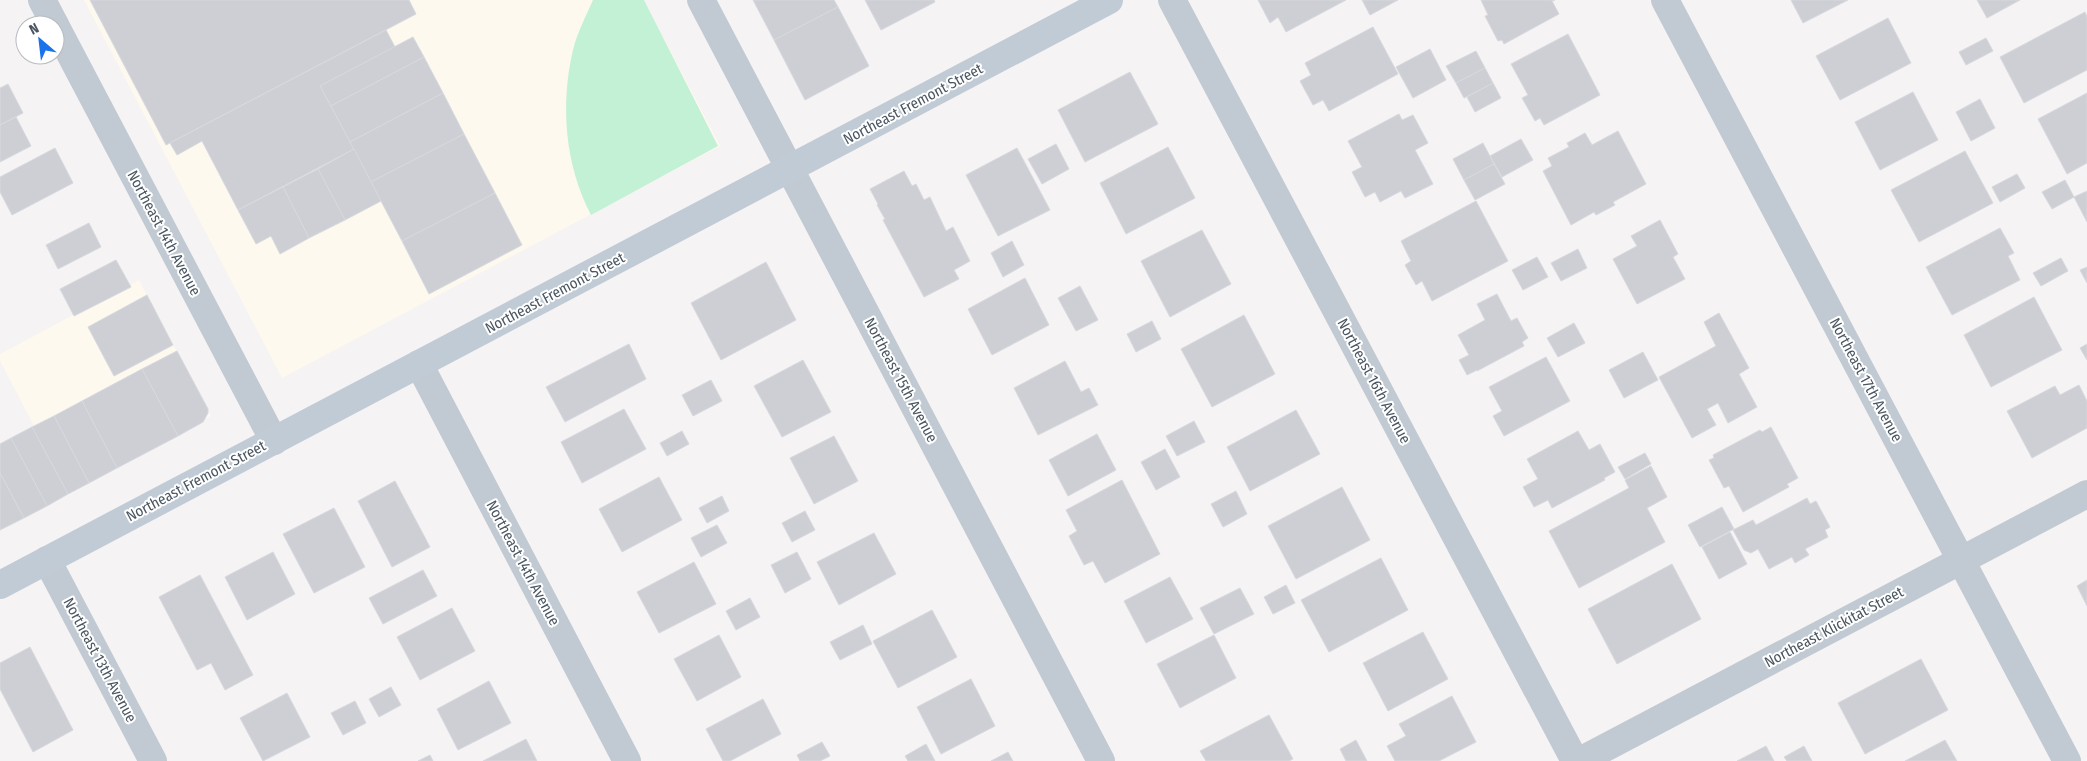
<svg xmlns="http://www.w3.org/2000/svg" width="2087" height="761" font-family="'Fira Sans Condensed',sans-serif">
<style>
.commercial{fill:#fdf9ef}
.green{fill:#c3f1d5}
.building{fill:#cdcfd5;stroke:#d7d9de}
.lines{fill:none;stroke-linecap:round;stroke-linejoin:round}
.minor{stroke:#c1cad2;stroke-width:28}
.tertiary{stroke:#c1cad2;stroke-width:28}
.secondary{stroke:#c1cbd6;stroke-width:28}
.labels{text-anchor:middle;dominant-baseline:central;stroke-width:4;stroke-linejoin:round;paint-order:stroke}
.street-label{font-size:15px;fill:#4a5661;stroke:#fff}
</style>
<rect width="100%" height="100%" fill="#f5f3f3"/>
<g class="commercial">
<polygon points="84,0 644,0 720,146 282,378"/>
<polygon points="139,280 211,416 0,527 34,426 0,361 0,354"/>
</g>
<path class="green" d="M593,0H644L718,146L591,215C565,165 560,105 573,50C577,33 586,16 593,0Z"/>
<g class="building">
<polygon points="90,0 409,0 416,14 166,145"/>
<polygon points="753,0 834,0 838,7 774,40"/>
<polygon points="865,0 934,0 935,2 881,30"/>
<polygon points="1258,0 1346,0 1286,32 1278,17 1270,23"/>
<polygon points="1362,0 1398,0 1370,15"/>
<polygon points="1481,0 1555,0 1552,1 1559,14 1504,44 1502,40 1498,41 1485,16 1488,15"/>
<polygon points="1791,0 1848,0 1803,23"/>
<polygon points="1977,0 2020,0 1987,18"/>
<polygon points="838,7 869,66 805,100 774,40"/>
<polygon points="2085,12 2087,17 2087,70 2024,103 2000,57"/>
<polygon points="1888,18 1911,63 1840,100 1816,56"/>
<polygon points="1373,27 1398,74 1329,111 1323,100 1313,105 1300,81 1311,75 1305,63"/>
<polygon points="386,30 395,47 320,86 354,149 238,210 202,141 177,155 170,143"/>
<polygon points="1568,34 1600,95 1544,125 1540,118 1535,121 1522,98 1528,95 1511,64"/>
<polygon points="413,37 424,57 331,106 320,86"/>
<polygon points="1986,38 1993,51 1966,65 1959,52"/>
<polygon points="1430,49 1446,80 1413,98 1396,67"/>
<polygon points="1476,51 1485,68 1456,83 1446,66"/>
<polygon points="424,57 443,93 350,142 331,106"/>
<polygon points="1485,68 1493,83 1464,98 1456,83"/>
<polygon points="1130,72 1158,124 1085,162 1058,110"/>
<polygon points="1493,83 1501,98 1475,112 1467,97"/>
<polygon points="8,84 23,113 0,125 0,88"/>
<polygon points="1913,92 1938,140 1880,170 1855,122"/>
<polygon points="443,93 464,134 371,182 350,142"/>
<polygon points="2087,93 2087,163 2067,174 2038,119"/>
<polygon points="1980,99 1995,128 1971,141 1956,112"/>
<polygon points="1399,114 1402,120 1413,115 1428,143 1415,150 1433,184 1405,198 1401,191 1380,202 1375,192 1365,197 1352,172 1362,167 1348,141"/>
<polygon points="16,117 31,146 0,162 0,125"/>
<polygon points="1618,131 1646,184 1613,202 1615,205 1596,215 1594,212 1571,225 1543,171 1552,166 1548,158 1569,147 1567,143 1585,133 1592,145"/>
<polygon points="464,134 495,193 402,241 371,182"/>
<polygon points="1521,139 1533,160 1502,177 1490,156"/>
<polygon points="1483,143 1494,164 1464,180 1453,159"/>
<polygon points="1056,144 1069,169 1042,184 1028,159"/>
<polygon points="1168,147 1195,198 1126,234 1100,183"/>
<polygon points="55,148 73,183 12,215 0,192 0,177"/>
<polygon points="1017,148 1050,210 998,236 966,175"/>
<polygon points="354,149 381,201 345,220 318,169"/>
<polygon points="1965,151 1993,203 1919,242 1891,190"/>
<polygon points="1494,164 1505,184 1475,200 1464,180"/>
<polygon points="318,169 345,220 309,238 283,187"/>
<polygon points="904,171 912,186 916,184 924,200 930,197 946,231 953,227 970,261 954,270 959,279 924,297 883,220 885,219 877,205 878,204 870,189"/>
<polygon points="2017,174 2025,188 2000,202 1992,187"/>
<polygon points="2065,180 2074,197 2052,209 2042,192"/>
<polygon points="283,187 309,238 280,254 271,236 256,244 238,210"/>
<polygon points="2087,191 2087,222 2074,197"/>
<polygon points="495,193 522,245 429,294 402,241"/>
<polygon points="1476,201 1508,261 1432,301 1422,281 1416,285 1405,265 1411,261 1401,241"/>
<polygon points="1660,220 1678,254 1673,257 1685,279 1637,304 1613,259 1637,246 1631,236"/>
<polygon points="89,223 101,247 58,269 46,245"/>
<polygon points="2000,228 2014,253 2008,256 2020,280 1952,315 1926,267"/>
<polygon points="1202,230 1231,284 1170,317 1141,261"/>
<polygon points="1012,241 1024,265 1003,277 991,253"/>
<polygon points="1578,249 1587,268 1561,281 1551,263"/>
<polygon points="1537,257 1548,277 1523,290 1512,270"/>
<polygon points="2061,258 2068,271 2041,286 2033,273"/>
<polygon points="116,260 131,287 74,316 60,289"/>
<polygon points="766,262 796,320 721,360 691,303"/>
<polygon points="2087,267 2087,283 2080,270"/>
<polygon points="1025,278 1049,325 992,355 968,309"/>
<polygon points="1080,286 1098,320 1076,331 1058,298"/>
<polygon points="1497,294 1511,321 1517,318 1528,338 1522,342 1524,346 1477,371 1477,370 1467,375 1459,360 1469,355 1458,335 1485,320 1477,304"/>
<polygon points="147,295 173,345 114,376 88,327"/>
<polygon points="2034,297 2062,350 1991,387 1964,335"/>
<polygon points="1719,313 1749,368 1739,374 1757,407 1728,423 1718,403 1707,409 1716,425 1692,438 1659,377 1716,346 1704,322"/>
<polygon points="1244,315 1275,374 1212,407 1181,349"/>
<polygon points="1152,321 1161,339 1136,352 1127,334"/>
<polygon points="1574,323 1585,343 1558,357 1547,338"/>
<polygon points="629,344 646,379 565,422 546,387"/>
<polygon points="2087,344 2087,360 2080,348"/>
<polygon points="177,351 208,409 208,413 203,422 178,436 142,369"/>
<polygon points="1643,352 1658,380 1624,398 1609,370"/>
<polygon points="1546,357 1570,401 1504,436 1493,416 1502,411 1489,387"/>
<polygon points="803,360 831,412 782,437 754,386"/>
<polygon points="1065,361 1081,392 1089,388 1098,405 1038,435 1014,388"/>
<polygon points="142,369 178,436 117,468 82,401"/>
<polygon points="711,380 722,401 693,416 682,395"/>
<polygon points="2079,385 2087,401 2087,428 2032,458 2007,411 2055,386 2060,395"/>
<polygon points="82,401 117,468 89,483 54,416"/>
<polygon points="624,409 646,449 582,483 561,442"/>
<polygon points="1296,410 1320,454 1250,491 1227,447"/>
<polygon points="54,416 89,483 68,494 32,427"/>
<polygon points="1194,421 1205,442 1177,456 1166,436"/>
<polygon points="32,427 68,494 47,506 11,438"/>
<polygon points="1771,427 1798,478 1787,484 1789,487 1743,512 1729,486 1724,488 1709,460 1714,458 1713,455 1760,430 1762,432"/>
<polygon points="682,431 689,444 667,456 660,443"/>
<polygon points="1578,431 1589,450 1600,444 1615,472 1604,478 1605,480 1552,508 1548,500 1534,507 1523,487 1538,479 1527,459"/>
<polygon points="1097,434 1116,470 1068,496 1049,460"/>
<polygon points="834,436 858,481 814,504 790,458"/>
<polygon points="11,438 47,506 24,518 0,473 0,444"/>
<polygon points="1165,449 1180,477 1156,490 1141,462"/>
<polygon points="1645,453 1651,464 1625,479 1618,467"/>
<polygon points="1651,466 1667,497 1647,508 1665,542 1579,588 1549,531 1629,488 1625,480"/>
<polygon points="0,473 24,518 0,530"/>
<polygon points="659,477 682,520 622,552 599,509"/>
<polygon points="1122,480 1160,554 1105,583 1093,561 1084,565 1069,536 1077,531 1066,510"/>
<polygon points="395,481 430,547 392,567 358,501"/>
<polygon points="1342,487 1370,540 1296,579 1268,526"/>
<polygon points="1236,491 1247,514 1223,527 1211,504"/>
<polygon points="722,496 729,511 707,523 699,508"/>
<polygon points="1807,498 1810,504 1816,501 1830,527 1825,530 1828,537 1805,549 1809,555 1795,563 1792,557 1769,569 1758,549 1751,553 1744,550 1733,530 1753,520 1756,525"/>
<polygon points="1722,507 1734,529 1700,547 1688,525"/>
<polygon points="334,508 365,567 314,593 283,534"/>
<polygon points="805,511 815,530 792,542 782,523"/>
<polygon points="717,525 727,543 701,557 691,538"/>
<polygon points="1730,532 1747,564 1719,579 1702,547"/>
<polygon points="874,533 896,574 839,605 817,562"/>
<polygon points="273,552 295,594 247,620 225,577"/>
<polygon points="797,552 811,579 785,593 771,565"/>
<polygon points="1381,558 1408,610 1329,652 1301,600"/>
<polygon points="694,562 716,604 659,633 637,592"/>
<polygon points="1672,564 1701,619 1617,664 1588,609"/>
<polygon points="423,570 437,596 383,624 369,598"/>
<polygon points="200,575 253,675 225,690 211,663 197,670 159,597"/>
<polygon points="1170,577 1193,619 1146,643 1124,601"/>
<polygon points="2087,580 2087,606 2077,586"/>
<polygon points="1286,585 1295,603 1273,614 1264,597"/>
<polygon points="1240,588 1254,614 1214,634 1200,608"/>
<polygon points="750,598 760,617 736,630 726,611"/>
<polygon points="452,608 475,651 420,680 397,637"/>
<polygon points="932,610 957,657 898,688 873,641"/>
<polygon points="863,625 872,644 840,660 830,642"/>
<polygon points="1423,632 1448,679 1388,711 1363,663"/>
<polygon points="719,635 741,677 697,701 674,659"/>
<polygon points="1214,635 1236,678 1180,708 1157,664"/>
<polygon points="30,647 73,730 33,752 0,689 0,663"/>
<polygon points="1921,659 1948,710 1865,754 1838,703"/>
<polygon points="971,679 995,726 941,754 917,707"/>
<polygon points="489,681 511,723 458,750 437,709"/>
<polygon points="391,687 401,705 379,717 369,699"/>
<polygon points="287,693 310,737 263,761 240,718"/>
<polygon points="1452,696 1476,742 1439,761 1395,761 1387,746 1406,736 1399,724"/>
<polygon points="763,699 781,734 730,761 723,761 706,729"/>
<polygon points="355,701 366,723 343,735 331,713"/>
<polygon points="1269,715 1293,759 1289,761 1206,761 1200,751"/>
<polygon points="526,739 537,761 483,761"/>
<polygon points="1356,740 1367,761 1346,761 1340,749"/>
<polygon points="1945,740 1957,761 1905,761"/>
<polygon points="822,742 830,756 820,761 800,761 797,755"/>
<polygon points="926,744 935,761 908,761 905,756"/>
<polygon points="1766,746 1774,761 1737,761"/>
<polygon points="1804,746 1812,761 1787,761 1784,757"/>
<polygon points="1008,752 1013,761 991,761"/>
<polygon points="430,755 433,761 418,761"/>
</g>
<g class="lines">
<g class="minor">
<polyline points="42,0 55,25"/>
<polyline points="1172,0 1575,761"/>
<polyline points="1665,0 2067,761"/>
<polyline points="55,25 274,441"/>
<polyline points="419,364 627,761"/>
<polyline points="47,560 153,761"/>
<polyline points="1580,761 2087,494"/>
</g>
<polyline class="tertiary" points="701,0 1101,761"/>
<polyline class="secondary" points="0,585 1109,0"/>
</g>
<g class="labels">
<g class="street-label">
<text transform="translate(913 104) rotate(-28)">Northeast Fremont Street</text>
<text transform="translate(164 233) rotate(62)">Northeast 14th Avenue</text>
<text transform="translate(555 293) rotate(-28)">Northeast Fremont Street</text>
<text transform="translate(901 380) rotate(62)">Northeast 15th Avenue</text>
<text transform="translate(1866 380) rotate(62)">Northeast 17th Avenue</text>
<text transform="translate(1374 381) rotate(62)">Northeast 16th Avenue</text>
<text transform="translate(196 481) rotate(-28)">Northeast Fremont Street</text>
<text transform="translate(523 563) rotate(62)">Northeast 14th Avenue</text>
<text transform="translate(1834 627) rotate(-28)">Northeast Klickitat Street</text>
<text transform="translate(100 660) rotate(62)">Northeast 13th Avenue</text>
</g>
</g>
<g transform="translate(40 40) rotate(332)"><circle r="24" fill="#ffffff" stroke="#b7bbc0"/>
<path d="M0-4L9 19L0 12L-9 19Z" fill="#1a73e8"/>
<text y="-8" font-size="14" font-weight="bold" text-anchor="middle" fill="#4a5661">N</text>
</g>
</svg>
